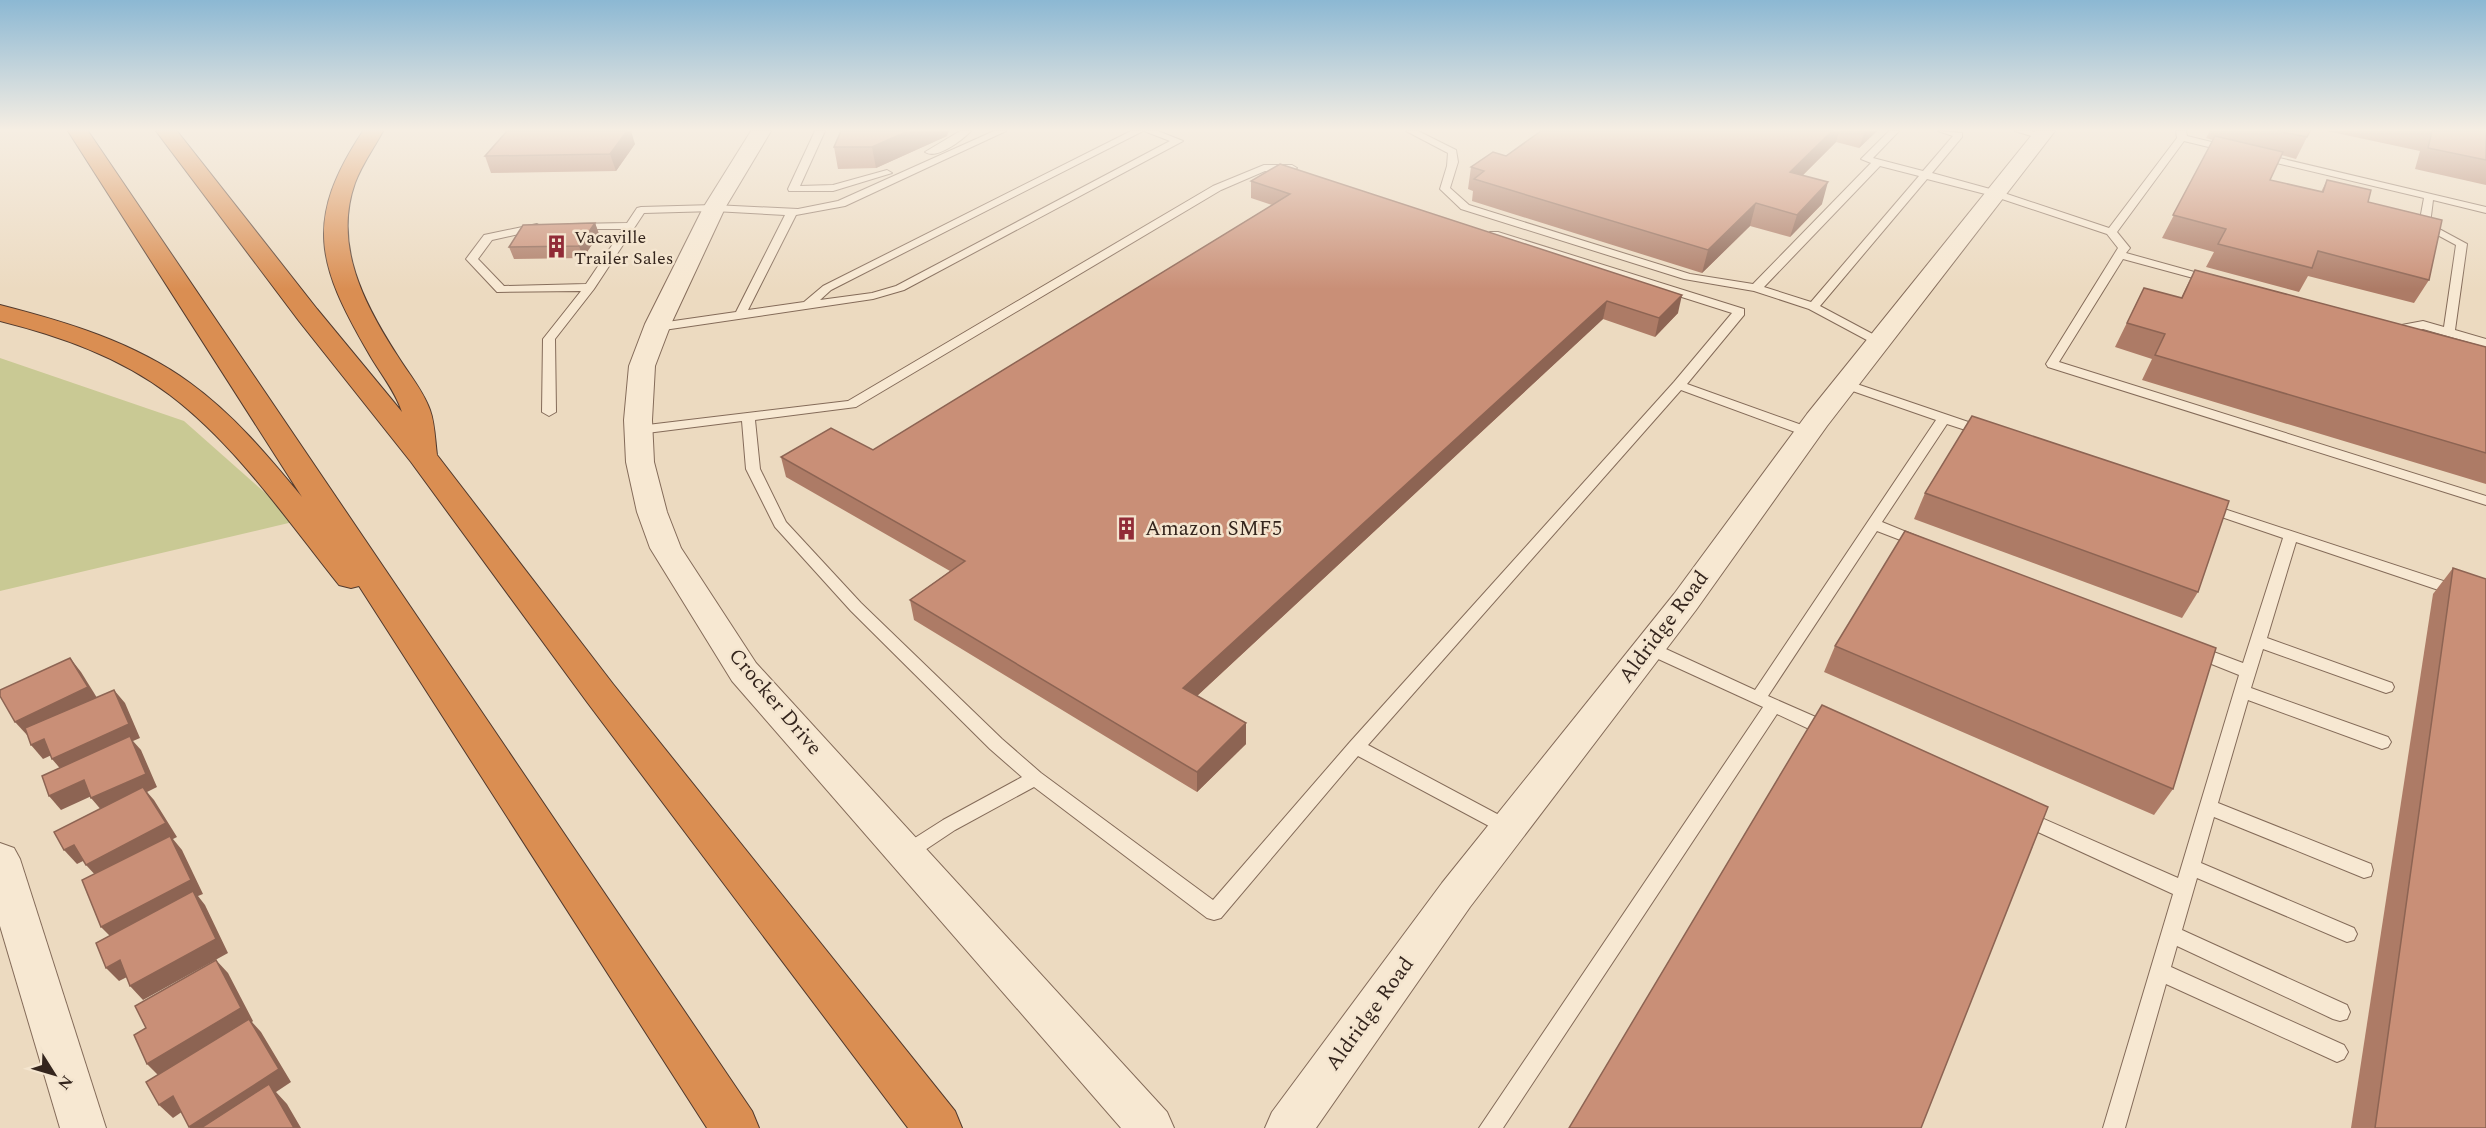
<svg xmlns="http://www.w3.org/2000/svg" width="2486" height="1128" font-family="Spectral,serif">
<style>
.green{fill:#c9c994}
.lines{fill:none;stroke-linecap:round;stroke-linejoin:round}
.lane-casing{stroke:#846b59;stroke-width:2}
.street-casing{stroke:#846b59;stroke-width:2}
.highway-casing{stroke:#523a2d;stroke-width:2}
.lane{fill:#f7e8d2;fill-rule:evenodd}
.street{fill:#f7e8d2;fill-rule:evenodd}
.highway{fill:#da8e52;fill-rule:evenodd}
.wall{fill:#ad7b66}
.shaded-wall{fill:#8d6453}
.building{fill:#c98f77;stroke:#8d6453;stroke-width:1.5}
.labels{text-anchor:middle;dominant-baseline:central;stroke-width:5;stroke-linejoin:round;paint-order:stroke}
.far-poi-label{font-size:18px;fill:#34251d;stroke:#f4e5cf;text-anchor:start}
.poi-label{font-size:21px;fill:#34251d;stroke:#f4e5cf;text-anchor:start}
.street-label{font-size:21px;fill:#34251d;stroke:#f4e5cf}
</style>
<rect width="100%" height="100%" fill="#ecdac0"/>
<polygon class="green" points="0,358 184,421 297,521 0,591"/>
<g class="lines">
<defs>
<g id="lane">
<polygon points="815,131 825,131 800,186 833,185 887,170 892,173 833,191 789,191 788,189"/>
<path d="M960,131H971C962,140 937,160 925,152Z"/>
<polygon points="994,131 1006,131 845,206 796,215 748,310 804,302 823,286 1131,131 1143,131 831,290 820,300 872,293 896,286 1170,141 1144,131 1158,131 1183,141 904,290 873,299 657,331 653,330 653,324 736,312 785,215 714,211 644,213 594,289 555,339 556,412 549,416 542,412 543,339 581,291 497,292 466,259 484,235 537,224 542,227 541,229 492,240 478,259 504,286 586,284 623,229 576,229 572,228 572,224 627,223 637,208 641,207 714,205 798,209 838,201"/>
<path d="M1406,131H1418L1456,150L1458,162L1450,188L1469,205L1690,274L1753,284L1871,163L1861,159L1889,131H1899L1873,158L1923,171L1953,136L1938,131L1962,133V137L1932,173L2001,192L2109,228L2177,138L2176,131H2186L2187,136L2232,147L2234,149L2229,152L2184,141L2117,232L2130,248L2126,253L2216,278V282H2208L2123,259L2059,362L2486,496V505L2048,367L2046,364L2118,248L2107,234L1993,196L1927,179L1820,306L1882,339V345L1878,346L1809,309L1754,291L1684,279L1461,209L1440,189L1447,166L1448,153ZM1880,166L1919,176L1811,302L1764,287Z"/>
<polygon points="2015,131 2031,131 2046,136 2041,139"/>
<polygon points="2258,153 2486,207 2486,213 2433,200 2430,224 2467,244 2455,330 2486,339 2486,347 2423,329 2401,335 2389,330 2391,327 2423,321 2444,327 2456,245 2419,225 2424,198 2255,158 2255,154"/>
<polygon points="1264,165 1292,165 1297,168 1292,171 1265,171 1221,190 856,407 755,420 760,469 786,522 861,603 1002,739 1041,773 1213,900 1350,742 1674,382 1732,313 1490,236 1490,232 1498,232 1744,309 1744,315 1687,384 1813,429 1815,432 1808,436 1803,435 1681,390 1368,745 1514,823 1517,828 1514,833 1508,835 1502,833 1358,756 1221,918 1214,920 1207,918 1034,787 955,830 913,858 906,861 899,858 897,853 899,848 943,820 1022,777 990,749 851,611 775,527 746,469 742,421 639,434 632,430 639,426 848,401 1213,186"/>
<polygon points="1845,380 1989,429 1991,432 1984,436 1947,424 1882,522 1926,540 1928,543 1926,546 1916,546 1877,531 1768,696 1834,725 1837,730 1834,735 1828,736 1822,735 1777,714 1503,1128 1479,1128 1763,707 1643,652 1641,648 1643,644 1655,644 1755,690 1936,420 1841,387 1839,384"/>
<polygon points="2206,503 2486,595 2486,606 2296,542 2267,638 2392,683 2394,687 2392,691 2386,693 2263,649 2251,688 2388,737 2391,742 2388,747 2382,749 2248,700 2218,803 2371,864 2373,870 2371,876 2364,878 2214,817 2201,863 2354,928 2357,934 2354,940 2347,942 2197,878 2182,930 2347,1005 2350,1012 2347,1019 2340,1021 2333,1019 2177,946 2171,967 2344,1045 2348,1052 2344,1059 2337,1062 2166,984 2125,1128 2103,1128 2173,894 2016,822 2013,817 2016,812 2022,810 2028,812 2178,878 2239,675 2189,655 2187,651 2189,647 2195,645 2243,663 2283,538 2201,510 2199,507"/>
</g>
<g id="street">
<polygon points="751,131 771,131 725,208 671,324 655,366 652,420 654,462 667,512 681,548 756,663 1167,1112 1174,1128 1121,1128 732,681 650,548 637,512 626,462 624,420 629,366 645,324 703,208"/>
<polygon points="2035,131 2055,131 1827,426 1696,610 1470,907 1316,1128 1265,1128 1272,1112 1442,883 1674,594 1807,414"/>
<polygon points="0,843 14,848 20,859 106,1128 60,1128 0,926"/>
</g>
<g id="highway">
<path d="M68,131H88L752,1111L759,1128H707L359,586L351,588L339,585C287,520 237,446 170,395C120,357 60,336 0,321V305C66,322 134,342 190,383C233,414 268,456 302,497Z"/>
<path d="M156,131H177L317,309L402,412C395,390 379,372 368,352C317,264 304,220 363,131H383C374,148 362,164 355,183C333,245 364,304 397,355C408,373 423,390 430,410C435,424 435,440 437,455L613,684L955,1111L962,1128H908L587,702L411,462L299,321Z"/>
</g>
</defs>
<use href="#lane" class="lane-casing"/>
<use href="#street" class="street-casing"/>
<use href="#highway" class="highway-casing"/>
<use href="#lane" class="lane"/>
<use href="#street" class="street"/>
<use href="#highway" class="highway"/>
</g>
<g class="wall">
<polygon points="1541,131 1877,131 1859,148 1836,142 1803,175 1822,204 1790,237 1750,226 1702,273 1472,201 1473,191 1468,189 1471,167 1506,156"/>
<polygon points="2210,131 2310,131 2296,159 2281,155 2270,180 2321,192 2327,180 2368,202 2429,280 2414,303 2308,276 2299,292 2206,267 2214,252 2162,238 2213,140 2206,138"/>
<polygon points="2327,131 2486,131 2486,185 2415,169 2420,151"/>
<polygon points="947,136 876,168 838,169 834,147"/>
<polygon points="635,144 616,171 491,173 485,156"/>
<polygon points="1251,181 1678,313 1655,337 1603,319 1197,696 1246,723 1246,744 1197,792 914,620 910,600 950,571 786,477 781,457 873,450 1272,205 1251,198"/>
<polygon points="595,223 599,234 583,258 514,259 509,247"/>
<polygon points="2195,270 2486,347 2486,484 2142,380 2152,359 2115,347 2144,288 2181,298"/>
<polygon points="1925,493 2198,592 2182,618 1914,519"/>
<polygon points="2453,568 2486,1128 2351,1128 2433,594"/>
<polygon points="1835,646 2173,789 2154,815 1824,672"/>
</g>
<g class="shaded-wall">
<polygon points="627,131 631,131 635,144 616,171 610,154"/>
<polygon points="908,131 949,131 947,136 876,168 872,147"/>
<polygon points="1832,131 1839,131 1836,142 1784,194 1790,172"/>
<polygon points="1865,131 1877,131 1859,148"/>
<polygon points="1828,182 1822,204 1790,237 1797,215"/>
<polygon points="1756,203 1750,226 1702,273 1708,250"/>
<polygon points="595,223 599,234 583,258 579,246"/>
<polygon points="1682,295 1678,313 1655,337 1659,318"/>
<polygon points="1607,301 1603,319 1184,708 1183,688"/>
<polygon points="70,658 81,672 99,701 27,735 15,722"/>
<polygon points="114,690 125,703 140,738 133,741 141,750 157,787 147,792 154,800 177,837 173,839 182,850 203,894 198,896 205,905 228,953 143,1000 130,986 114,940 101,927 99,879 86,865 103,812 91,798 146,774 64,773 52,759"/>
<polygon points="1246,723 1246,744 1197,792 1197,772"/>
<polygon points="44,739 56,753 43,759 31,745"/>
<polygon points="84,780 96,794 61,810 49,796"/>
<polygon points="74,845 87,859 77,864 64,850"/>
<polygon points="120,960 133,974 119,981 106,968"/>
<polygon points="216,960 228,973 253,1021 252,1022 261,1032 291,1082 276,1092 287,1104 301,1128 190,1128 189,1127 279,1069 160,1077 147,1064"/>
<polygon points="173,1096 186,1109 173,1118 159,1105"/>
</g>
<g class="building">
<polygon points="507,131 627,131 610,154 485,156"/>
<polygon points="841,131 908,131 872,147 834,147"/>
<polygon points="1541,131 1832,131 1790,172 1828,182 1797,215 1756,203 1708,250 1474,179 1484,171 1471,167 1493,152 1506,156"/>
<polygon points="2278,131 2310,131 2307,137"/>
<polygon points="2432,131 2486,131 2486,160 2428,148"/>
<polygon points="2215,136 2283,152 2270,180 2323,192 2327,180 2371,190 2368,202 2442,220 2429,280 2318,251 2312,268 2218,244 2226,229 2173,215"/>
<polygon points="1280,164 1682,295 1659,318 1607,301 1183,688 1246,723 1197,772 910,600 965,561 781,457 831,428 873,450 1290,194 1251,181"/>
<polygon points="595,223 579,246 509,247 523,225"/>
<polygon points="2195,270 2486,347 2486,453 2155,355 2165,334 2127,323 2144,288 2182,298"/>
<polygon points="1972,416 2229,501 2198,592 1925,493"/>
<polygon points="1905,531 2216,648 2173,789 1835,646"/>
<polygon points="2453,568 2486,579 2486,1128 2375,1128"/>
<polygon points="70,658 88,687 15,722 0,696 0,690"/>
<polygon points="114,690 129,724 52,759 44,739 31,745 25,728"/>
<polygon points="1822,705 2048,807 1921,1128 1569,1128"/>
<polygon points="130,736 146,774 91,798 84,780 49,796 42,776"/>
<polygon points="143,787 166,823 86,865 74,845 64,850 54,832"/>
<polygon points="170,836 191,880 101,927 82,880"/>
<polygon points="193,891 216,939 130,986 120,960 106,968 96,943"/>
<polygon points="216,960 241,1008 147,1064 134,1035 146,1028 135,1006"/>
<polygon points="249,1019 279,1069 189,1127 173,1096 159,1105 146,1082"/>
<polygon points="269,1084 294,1128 201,1128"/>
</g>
<linearGradient id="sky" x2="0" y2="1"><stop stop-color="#8cb8d3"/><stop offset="0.45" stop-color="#f6eee3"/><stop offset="1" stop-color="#f6eee3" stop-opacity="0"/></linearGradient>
<rect width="2486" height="289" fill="url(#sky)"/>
<defs>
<symbol id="building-bare" viewBox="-9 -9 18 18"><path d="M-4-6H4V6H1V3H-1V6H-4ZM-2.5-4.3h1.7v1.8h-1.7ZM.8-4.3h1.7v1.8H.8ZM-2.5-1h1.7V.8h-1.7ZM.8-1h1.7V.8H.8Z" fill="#912b37" stroke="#f4e5cf" stroke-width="2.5" paint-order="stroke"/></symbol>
</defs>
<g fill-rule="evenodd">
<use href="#building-bare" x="540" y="230" width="33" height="33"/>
<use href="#building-bare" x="1110" y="512" width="33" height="33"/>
</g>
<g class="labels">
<g class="far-poi-label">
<text x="574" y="237">Vacaville<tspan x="574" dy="21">Trailer Sales</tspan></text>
</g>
<g class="poi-label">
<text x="1145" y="529">Amazon SMF5</text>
</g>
<g class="street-label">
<text transform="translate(1664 627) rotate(-53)">Aldridge Road</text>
<text transform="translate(775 702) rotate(50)">Crocker Drive</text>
<text transform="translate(1370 1014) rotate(-54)">Aldridge Road</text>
</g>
</g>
<g transform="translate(54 1074) rotate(127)" stroke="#f4e5cf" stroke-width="4.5" paint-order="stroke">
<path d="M0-4.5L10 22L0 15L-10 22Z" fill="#34251d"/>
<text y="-9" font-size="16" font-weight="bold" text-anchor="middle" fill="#34251d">N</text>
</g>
</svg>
